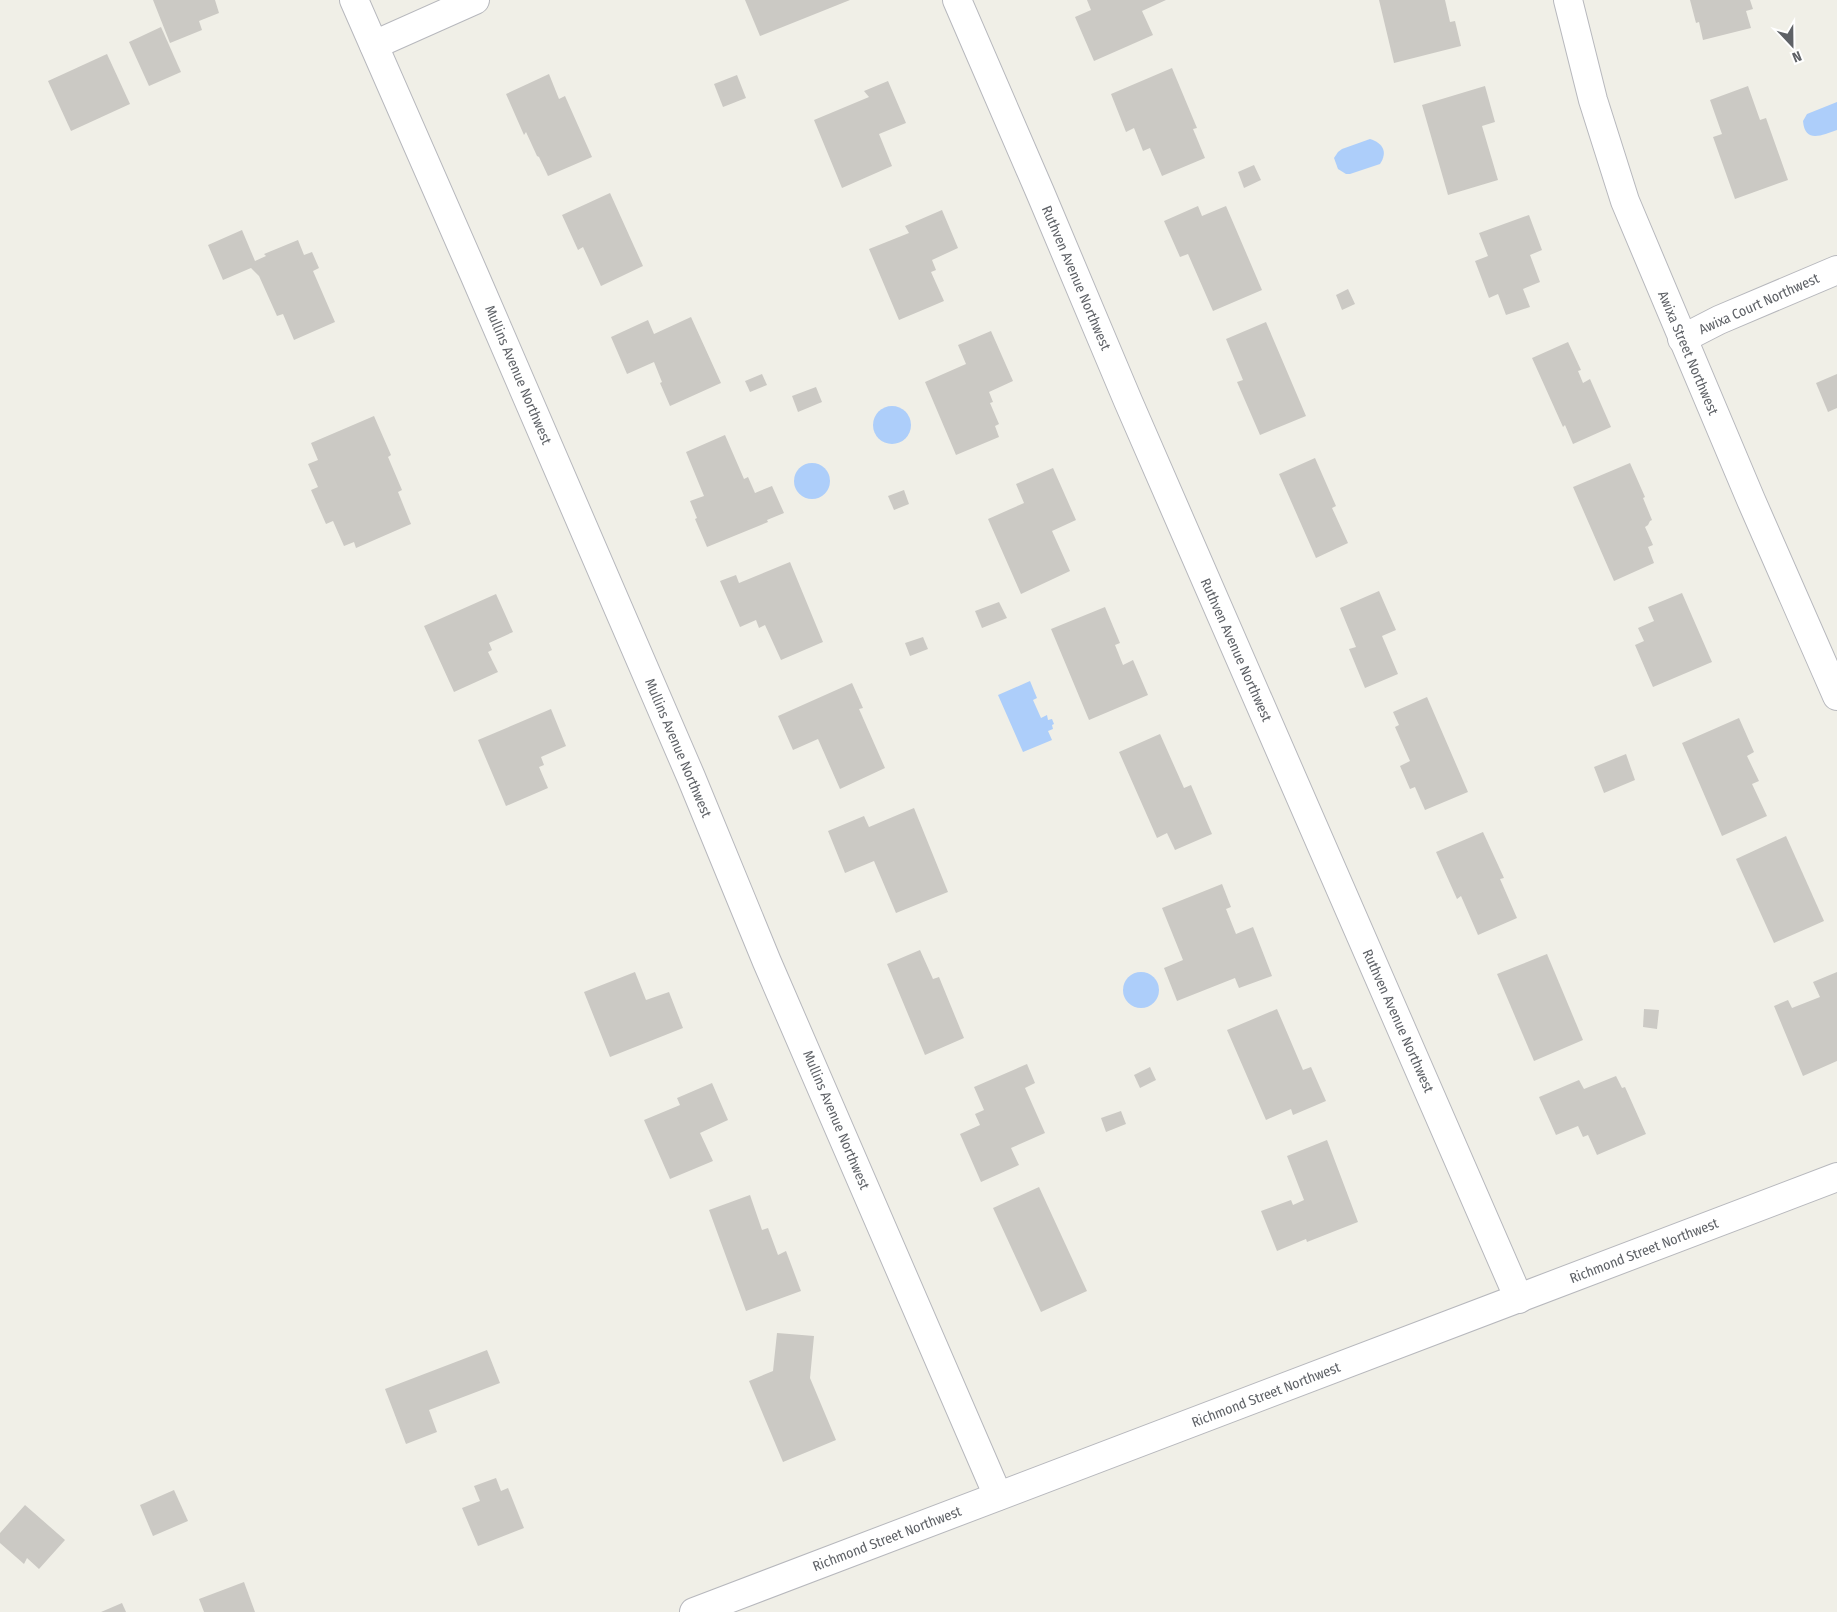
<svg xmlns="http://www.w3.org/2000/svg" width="1837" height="1612" font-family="'Fira Sans Condensed',sans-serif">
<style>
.water{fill:#adcefa}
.building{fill:#cbc9c4}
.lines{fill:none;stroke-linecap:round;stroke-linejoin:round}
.minor-casing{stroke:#b7b8bd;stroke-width:30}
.tertiary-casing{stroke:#b7b8bd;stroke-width:30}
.minor{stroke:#fff;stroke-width:28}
.tertiary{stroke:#fff;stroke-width:28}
.labels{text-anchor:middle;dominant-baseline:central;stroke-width:5;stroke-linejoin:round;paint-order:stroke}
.street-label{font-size:14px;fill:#5e6166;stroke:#fff}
</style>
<rect width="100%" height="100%" fill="#f0efe7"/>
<g class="water">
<path d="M1837,102V130C1822,135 1805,144 1803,121L1807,114Z"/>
<path d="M1370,139C1383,143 1388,152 1380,164L1350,174H1346L1338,169L1334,158L1338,152L1342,149Z"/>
<circle cx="892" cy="425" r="19"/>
<circle cx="812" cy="481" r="18"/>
<polygon points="1030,681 1037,698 1033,700 1041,718 1047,715 1048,720 1052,719 1054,724 1052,725 1053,729 1048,731 1052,740 1023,752 998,695"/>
<circle cx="1141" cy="990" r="18"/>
</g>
<g class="building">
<polygon points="153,0 215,0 219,13 199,21 202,30 170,43"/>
<polygon points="745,0 850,0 760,36"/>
<polygon points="1087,0 1166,0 1142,11 1153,35 1094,61 1075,17 1091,10"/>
<polygon points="1379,0 1445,0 1450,22 1455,21 1461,46 1394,63"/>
<polygon points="1690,0 1750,0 1753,9 1746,11 1751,28 1703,40 1699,22 1696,23"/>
<polygon points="161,27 181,72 149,86 129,42"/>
<polygon points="107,54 130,104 71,131 48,81"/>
<polygon points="1172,68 1197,128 1193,129 1205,158 1162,176 1150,148 1143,151 1134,128 1126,132 1111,94"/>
<polygon points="549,74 559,99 565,96 592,157 548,176 539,157 537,156 526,132 524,135 506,94"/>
<polygon points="737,75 746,98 723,107 714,84"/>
<polygon points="888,81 906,123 879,134 892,166 842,188 814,120 869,97 864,91"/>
<polygon points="1485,86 1495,122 1482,126 1498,180 1448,195 1422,105"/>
<polygon points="1748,86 1760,120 1766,118 1788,180 1735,199 1713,137 1722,134 1710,100"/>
<polygon points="1254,165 1261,180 1244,188 1238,172"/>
<polygon points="610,193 643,266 601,286 583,247 578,250 562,215"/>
<polygon points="1198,206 1202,216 1226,206 1262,290 1213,311 1188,254 1180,257 1164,221"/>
<polygon points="942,210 958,248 932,260 936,270 931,272 944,301 899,320 869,249 909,233 905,226"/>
<polygon points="1529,215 1542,250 1530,255 1540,282 1523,289 1530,307 1506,315 1498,294 1489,298 1475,261 1488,256 1479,233"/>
<polygon points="242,230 255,261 266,256 264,254 298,240 304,255 312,252 319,268 313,271 335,322 294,340 283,314 277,316 259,276 251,268 223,280 208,245"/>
<polygon points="1348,289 1355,304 1342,310 1336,295"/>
<polygon points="691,317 721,383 670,406 660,383 662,382 654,362 627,374 611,337 648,320 654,334"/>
<polygon points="1266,322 1306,416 1260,435 1237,382 1243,380 1226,339"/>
<polygon points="991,331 1013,381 989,392 993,402 990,403 999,424 995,426 999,437 956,455 925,382 966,364 958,345"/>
<polygon points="1568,342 1581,370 1578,371 1583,383 1590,379 1611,427 1573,444 1565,425 1563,427 1532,358"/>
<polygon points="762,374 767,385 750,392 745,381"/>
<polygon points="1837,374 1837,408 1828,412 1816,383"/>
<polygon points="816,387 822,402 798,412 792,396"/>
<polygon points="374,416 391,455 388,457 402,490 398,492 411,524 356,548 354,542 344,546 333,521 326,524 311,490 318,487 308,464 318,460 311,443"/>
<polygon points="725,435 744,479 748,477 755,493 772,486 784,513 767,520 768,522 707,547 695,519 697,518 690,501 704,496 686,452"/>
<polygon points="1315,458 1336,506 1332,508 1348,543 1316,558 1279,474"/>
<polygon points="1630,463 1645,497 1643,498 1652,520 1650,521 1648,525 1645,527 1653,545 1648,547 1654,563 1614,581 1573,487"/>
<polygon points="1053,468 1076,520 1052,531 1070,571 1021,594 988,519 1024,503 1016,484"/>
<polygon points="904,490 909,504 894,510 888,496"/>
<polygon points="790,562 823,642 781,660 765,625 759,628 756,620 740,627 720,581 736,575 739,583"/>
<polygon points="1379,591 1396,630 1382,636 1398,674 1365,688 1349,649 1356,647 1340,608"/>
<polygon points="1682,593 1712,662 1653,687 1635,645 1644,641 1638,628 1654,621 1648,607"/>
<polygon points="496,594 513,632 489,643 492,650 488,652 498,672 454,692 424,626"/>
<polygon points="999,602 1007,618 982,628 975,611"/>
<polygon points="1105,607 1120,643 1115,645 1123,665 1133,660 1148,695 1089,720 1051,629"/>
<polygon points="923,637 928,649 910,656 905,643"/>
<polygon points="852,683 863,708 859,709 885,768 840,789 818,739 793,750 778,716"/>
<polygon points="1427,697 1468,792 1425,810 1415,787 1410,789 1400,766 1410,761 1395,727 1399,725 1393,712"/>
<polygon points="551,709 566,746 541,757 544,765 539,767 548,788 506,806 478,740"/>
<polygon points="1739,718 1754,752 1747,756 1759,781 1752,784 1767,816 1722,836 1682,743"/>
<polygon points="1160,734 1184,788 1191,785 1212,834 1175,850 1167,833 1157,838 1119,752"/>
<polygon points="1626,754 1635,780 1604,793 1594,767"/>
<polygon points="914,808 948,892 896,913 874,861 845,873 828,831 864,816 869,827"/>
<polygon points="1483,832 1504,878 1500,879 1517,918 1478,935 1461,896 1457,899 1436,852"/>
<polygon points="1786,836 1824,921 1774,943 1736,859"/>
<polygon points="1222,884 1231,907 1226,909 1236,934 1253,927 1272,976 1239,988 1235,978 1177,1001 1164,968 1183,960 1162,908"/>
<polygon points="920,950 933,979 939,977 964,1038 925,1055 887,964"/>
<polygon points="1547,954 1583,1040 1534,1061 1497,974"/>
<polygon points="635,972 646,1000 669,992 683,1028 610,1057 584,992"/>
<polygon points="1837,972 1837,1061 1803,1076 1774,1006 1788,1000 1792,1008 1820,997 1813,982"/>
<polygon points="1277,1009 1303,1070 1311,1067 1326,1101 1293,1115 1291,1109 1266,1120 1227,1030"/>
<polygon points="1644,1009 1659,1010 1657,1029 1643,1027"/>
<polygon points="1027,1064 1035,1083 1025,1088 1045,1133 1011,1148 1019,1165 981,1182 960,1134 980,1125 975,1114 984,1110 974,1087"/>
<polygon points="1150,1067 1156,1080 1140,1088 1134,1075"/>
<polygon points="1616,1076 1622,1088 1625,1087 1646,1134 1597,1155 1588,1135 1583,1137 1578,1126 1556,1135 1539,1097 1579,1080 1584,1089"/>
<polygon points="712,1083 728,1120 700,1133 713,1161 670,1179 644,1120 680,1105 677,1098"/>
<polygon points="1121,1111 1126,1124 1106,1132 1101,1118"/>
<polygon points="1327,1140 1358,1222 1307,1242 1306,1239 1277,1251 1261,1211 1291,1200 1293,1205 1304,1200 1287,1156"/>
<polygon points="1039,1187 1087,1291 1041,1312 993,1208"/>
<polygon points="750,1195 762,1230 768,1228 778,1255 786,1251 801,1291 746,1311 709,1210"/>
<polygon points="777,1333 814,1336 810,1378 836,1440 783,1462 749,1381 773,1371"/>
<polygon points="487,1350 500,1383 429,1410 437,1432 406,1444 385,1389"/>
<polygon points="496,1478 501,1491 508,1488 524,1528 478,1546 462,1508 480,1501 474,1486"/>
<polygon points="174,1490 188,1521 153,1536 140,1505"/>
<polygon points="25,1505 65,1540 39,1569 27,1558 24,1564 0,1543 0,1533"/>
<polygon points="244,1582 255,1612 204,1612 199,1599"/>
<polygon points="122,1603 126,1612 101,1612"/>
</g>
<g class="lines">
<defs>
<g id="minor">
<polyline points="354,0 474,274 691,777 767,962 998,1496"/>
<polyline points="957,0 1040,192 1128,401 1519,1299"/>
<polyline points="1568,0 1593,100 1625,201 1751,500 1837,696"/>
<polyline points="374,45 475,0"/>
<polyline points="1682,339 1719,320 1837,270"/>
</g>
<polyline id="tertiary" points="694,1612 1837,1177"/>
</defs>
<use href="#minor" class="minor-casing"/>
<use href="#tertiary" class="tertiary-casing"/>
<use href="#minor" class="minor"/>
<use href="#tertiary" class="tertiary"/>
</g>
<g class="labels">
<g class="street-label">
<text transform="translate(1076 278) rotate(67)">Ruthven Avenue Northwest</text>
<text transform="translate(1759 304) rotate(-24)">Awixa Court Northwest</text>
<text transform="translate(1688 353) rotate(67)">Awixa Street Northwest</text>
<text transform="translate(518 375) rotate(67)">Mullins Avenue Northwest</text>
<text transform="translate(1236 650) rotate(66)">Ruthven Avenue Northwest</text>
<text transform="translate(678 748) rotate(67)">Mullins Avenue Northwest</text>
<text transform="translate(1398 1021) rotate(66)">Ruthven Avenue Northwest</text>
<text transform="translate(836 1120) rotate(67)">Mullins Avenue Northwest</text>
<text transform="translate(1644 1251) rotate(-21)">Richmond Street Northwest</text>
<text transform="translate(1266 1395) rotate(-21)">Richmond Street Northwest</text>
<text transform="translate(887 1539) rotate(-21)">Richmond Street Northwest</text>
</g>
</g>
<g transform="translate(1792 45) rotate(158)" stroke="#ffffff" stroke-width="4" paint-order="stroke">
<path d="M0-4L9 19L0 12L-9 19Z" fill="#5e6166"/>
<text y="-8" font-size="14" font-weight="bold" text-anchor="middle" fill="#5e6166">N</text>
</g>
</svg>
